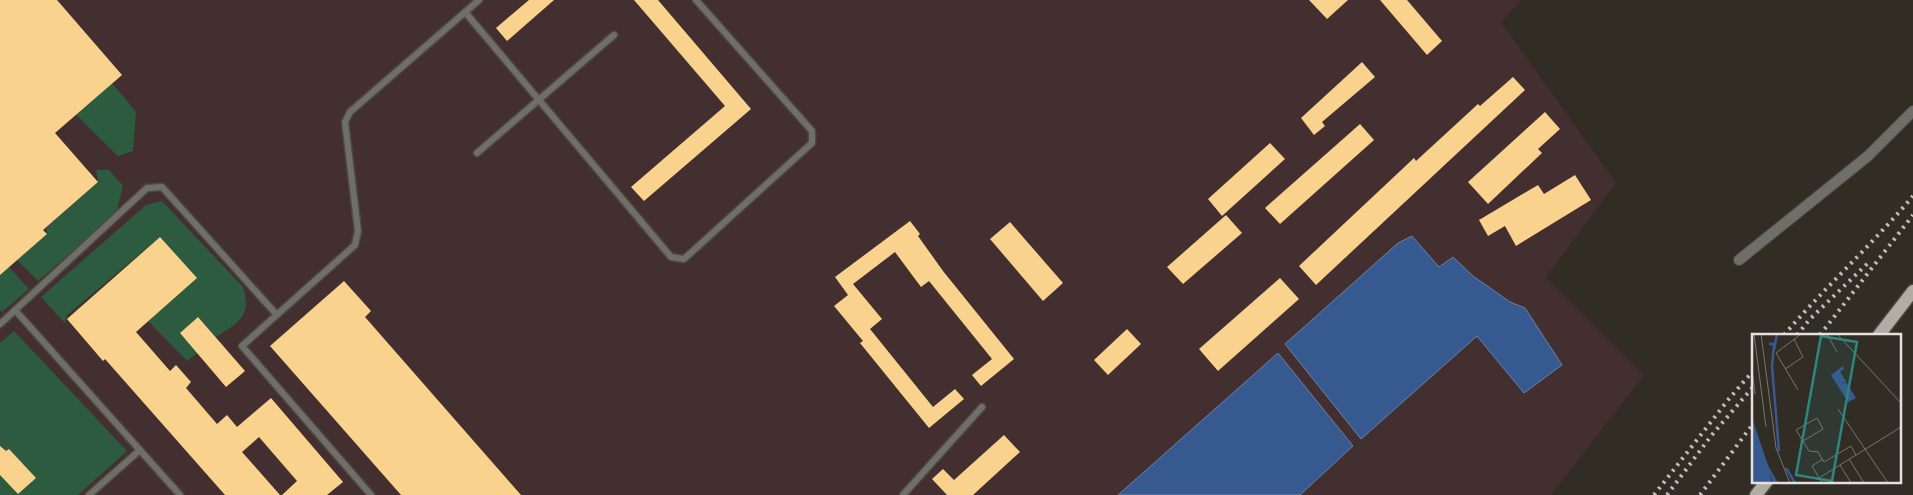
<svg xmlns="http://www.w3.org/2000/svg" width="1913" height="495" font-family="'Golos Text',sans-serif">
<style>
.industrial{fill:#432f2f}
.green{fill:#2c5b40}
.water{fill:#36598f;stroke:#6a82a6}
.building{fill:#f9d28e}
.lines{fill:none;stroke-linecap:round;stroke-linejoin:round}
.service-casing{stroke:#4e4941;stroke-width:9}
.minor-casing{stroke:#4e4941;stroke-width:12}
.primary-casing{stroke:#4e4941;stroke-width:15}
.service{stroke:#6f6e69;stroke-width:6}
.minor{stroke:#6f6e69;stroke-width:10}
.primary{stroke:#b1ada4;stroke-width:12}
.rail{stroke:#c1beb7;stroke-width:4;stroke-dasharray:2.5 5;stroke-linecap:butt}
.inset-river{fill:none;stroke:#36598f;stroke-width:2.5}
.inset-road{fill:none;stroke:#79756e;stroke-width:1}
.view{fill:#2f867e;fill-opacity:0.15;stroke:#2f867e;stroke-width:2.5}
.inset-edge{fill:none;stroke:#e5e2dc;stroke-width:2.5}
</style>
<rect width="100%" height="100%" fill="#312c24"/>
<polygon class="industrial" points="0,0 1521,0 1501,22 1616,183 1546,277 1644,375 1551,495 0,495"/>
<g class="green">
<polygon points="112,83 136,112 133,151 118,156 76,115"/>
<polygon points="96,170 109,170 123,186 118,206 120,210 38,281 17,260 47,234 46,228 98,182"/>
<path d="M162,201L243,287C252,316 239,323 216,337L198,317L180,333L198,353L187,361L148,321L196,278L160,237L67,315L65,323L41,297L146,205Z"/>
<polygon points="9,267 29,289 2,312 0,310 0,274"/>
<polygon points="14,331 127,451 78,495 0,495 0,343"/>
</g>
<g class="water">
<polygon points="1412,236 1439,267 1453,257 1473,276 1510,302 1525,308 1562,365 1524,393 1477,336 1361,439 1285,344 1398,243"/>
<polygon points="1278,353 1353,446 1300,495 1118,495"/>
</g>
<g class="building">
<polygon points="0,0 57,0 122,75 55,133 98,182 43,230 47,234 0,275"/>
<polygon points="529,0 554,0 507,41 496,28"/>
<polygon points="634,0 658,0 751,109 644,201 631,187 725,106"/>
<polygon points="1309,0 1348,0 1327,19"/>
<polygon points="1380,0 1407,0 1442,41 1427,55"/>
<polygon points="1362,62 1375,77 1322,122 1325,126 1314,135 1301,118"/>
<polygon points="1513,77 1525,90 1316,285 1299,266 1414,158 1416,161 1478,104 1480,106"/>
<polygon points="1545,112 1560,129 1538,149 1542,153 1488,204 1468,182"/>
<polygon points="1360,124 1374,140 1280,224 1265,208"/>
<polygon points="1270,143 1285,159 1222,216 1208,199"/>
<polygon points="1575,175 1591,200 1516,246 1505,226 1488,236 1479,220 1538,185 1544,194"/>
<polygon points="1226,215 1242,233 1183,284 1167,267"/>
<polygon points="910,221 920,234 918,236 943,271 1014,359 981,386 972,375 992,359 929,281 921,287 895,252 853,284 882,319 870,329 933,407 955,389 964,399 929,428 860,343 863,341 834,306 848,295 835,277"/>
<polygon points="1010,222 1063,283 1043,301 990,239"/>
<polygon points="160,237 197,278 136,332 170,371 176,365 191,382 186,388 217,424 227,415 237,427 271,398 343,482 327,495 282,495 297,481 259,437 242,452 280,495 225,495 105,359 103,361 67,319"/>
<polygon points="1280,278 1299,299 1218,371 1199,349"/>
<polygon points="344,281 371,311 365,317 521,495 401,495 270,346"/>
<polygon points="198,317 245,371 226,387 180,333"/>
<polygon points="1127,329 1141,344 1108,375 1094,360"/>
<polygon points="1004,435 1020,452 973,495 947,495 932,479 943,469 954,480"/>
<polygon points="0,446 6,451 9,449 36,478 18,494 0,475"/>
</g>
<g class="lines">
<defs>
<g id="service">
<polyline points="465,12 671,257 684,259 812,143 812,131 696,0"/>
<polyline points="477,153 614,35"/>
<polyline points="15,310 180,495"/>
<polyline points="0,324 147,188 162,187 277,315"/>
<polyline points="89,495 140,450"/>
<polyline points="371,495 242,346 355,245 358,231 345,122 350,112 479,0"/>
<polyline points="903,495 982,407"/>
</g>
<polyline id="minor" points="1739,260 1868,156 1913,111"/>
<g id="primary">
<polyline points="1879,335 1913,291"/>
<polyline points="1756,495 1767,481"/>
</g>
</defs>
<use href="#service" class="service-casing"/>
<use href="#minor" class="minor-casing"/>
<use href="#primary" class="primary-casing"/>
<use href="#service" class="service"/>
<use href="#minor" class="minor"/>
<use href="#primary" class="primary"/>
<g class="rail">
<path d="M1784,335C1825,287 1872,245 1913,196"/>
<polyline points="1797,335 1810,319 1868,263"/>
<polyline points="1820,335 1913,215"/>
<polyline points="1654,495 1728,400 1753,371"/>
<polyline points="1667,495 1711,436 1753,387"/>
<polyline points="1700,495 1753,424"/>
</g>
</g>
<g transform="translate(1752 334)">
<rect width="149" height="149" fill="#312c24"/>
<path d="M91,32L92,35L88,38L94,47L86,52L79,41ZM94,48L104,64L96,68L86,52ZM0,84L16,131L26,149H21L18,138L20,149H0Z" fill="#36598f"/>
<path class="inset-river" d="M17,10H22L20,32L27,117M22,16L25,0M34,134L43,149"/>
<path class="inset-road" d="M2,0L14,93M9,0L24,114L38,149M75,0L85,18M85,0L149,69M0,35L3,60M33,35L51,23L42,5M46,56L24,19L49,0M86,75L136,149M51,107L71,95L65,84L44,96L51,107L57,117L66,118L72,128L99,112L104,121M97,125L112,149M88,131L99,149M67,144L149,93M70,149L60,132L71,125"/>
<path class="view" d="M69,2L105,8L80,147L44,141Z"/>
<rect width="149" height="149" class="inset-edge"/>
</g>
</svg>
